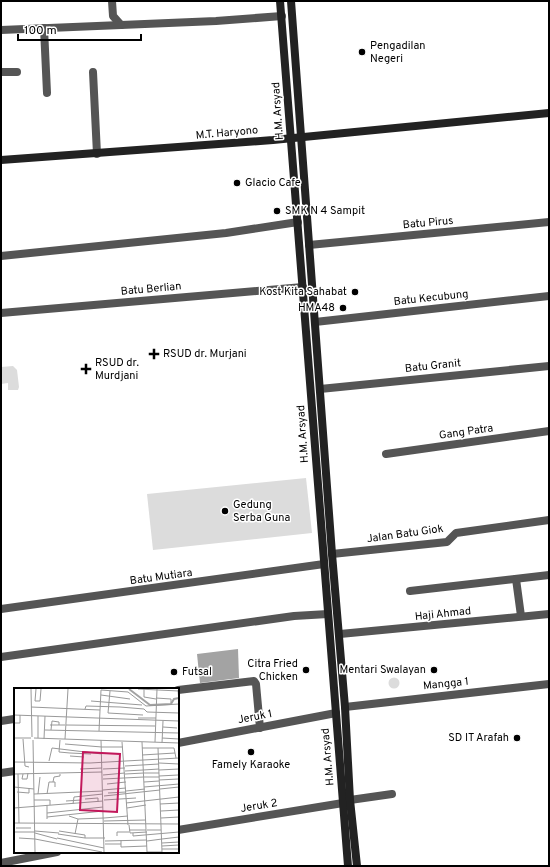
<svg xmlns="http://www.w3.org/2000/svg" width="550" height="867" font-family="Overpass,sans-serif">
<style>
.green{fill:#dcdcdc}
.water{fill:#a3a3a3}
.lines{fill:none;stroke-linecap:round;stroke-linejoin:round}
.street{stroke:#555;stroke-width:8}
.secondary{stroke:#222;stroke-width:8}
.poi-dot{fill:#000;stroke:#fff;stroke-width:1.5}
.labels{text-anchor:middle;dominant-baseline:central;stroke-width:3;stroke-linejoin:round;paint-order:stroke}
.poi-label{font-size:11px;fill:#000;stroke:#fff;text-anchor:start}
.street-label{font-size:11px;fill:#000;stroke:#fff}
.inset-river{fill:none;stroke:#a3a3a3;stroke-width:2}
.inset-road{fill:none;stroke:#999;stroke-width:1}
.view{fill:#c2185b;fill-opacity:0.15;stroke:#c2185b;stroke-width:2}
.inset-edge{fill:none;stroke:#000;stroke-width:2}
</style>
<rect width="100%" height="100%" fill="#fff"/>
<g class="green">
<polygon points="13,366 17,370 19,387 18,390 8,390 8,383 1,384 1,367"/>
<polygon points="306,478 312,533 153,550 147,494"/>
<circle cx="394" cy="683" r="5.5"/>
</g>
<polygon class="water" points="238,649 239,678 200,683 197,654"/>
<g class="lines">
<g class="street">
<polyline points="112,1 113,16 121,25 216,21 282,16"/>
<polyline points="44,28 47,93"/>
<polyline points="1,30 121,25"/>
<polyline points="1,72 17,72"/>
<polyline points="93,72 97,154"/>
<polyline points="309,245 549,222"/>
<polyline points="1,256 226,233 298,222"/>
<polyline points="1,313 303,287"/>
<polyline points="315,322 549,296"/>
<polyline points="320,389 549,366"/>
<polyline points="386,454 549,431"/>
<polyline points="332,554 447,542 456,533 549,520"/>
<polyline points="516,579 521,616"/>
<polyline points="410,591 549,575"/>
<polyline points="1,609 324,564"/>
<polyline points="340,634 549,614"/>
<polyline points="1,657 294,616 328,614"/>
<polyline points="178,690 254,681 256,684 260,728"/>
<polyline points="345,707 549,684"/>
<polyline points="1,721 14,719"/>
<polyline points="178,743 336,713"/>
<polyline points="1,773 15,771"/>
<polyline points="350,800 392,794"/>
<polyline points="178,830 343,803"/>
<polyline points="1,863 57,852"/>
</g>
<g class="secondary">
<polyline points="280,1 348,866"/>
<polyline points="291,1 332,554 345,707 350,800 357,866"/>
<polyline points="1,160 273,140 549,113"/>
</g>
</g>
<g class="poi-dot">
<circle cx="362" cy="52" r="4"/>
<circle cx="237" cy="183" r="4"/>
<circle cx="277" cy="211" r="4"/>
<circle cx="355" cy="292" r="4"/>
<circle cx="343" cy="308" r="4"/>
<path d="M152 348h4v4h4v4h-4v4h-4v-4h-4v-4h4z"/>
<path d="M84 363h4v4h4v4h-4v4h-4v-4h-4v-4h4z"/>
<circle cx="225" cy="511" r="4"/>
<circle cx="306" cy="670" r="4"/>
<circle cx="434" cy="670" r="4"/>
<circle cx="174" cy="672" r="4"/>
<circle cx="517" cy="738" r="4"/>
<circle cx="251" cy="752" r="4"/>
</g>
<g class="labels">
<g class="poi-label">
<text x="370" y="46">Pengadilan<tspan x="370" dy="13">Negeri</tspan></text>
<text x="245" y="183">Glacio Cafe</text>
<text x="285" y="211">SMK N 4 Sampit</text>
<text x="347" y="292" text-anchor="end">Kost Kita Sahabat</text>
<text x="335" y="308" text-anchor="end">HMA48</text>
<text x="163" y="354">RSUD dr. Murjani</text>
<text x="95" y="363">RSUD dr.<tspan x="95" dy="13">Murdjani</tspan></text>
<text x="233" y="505">Gedung<tspan x="233" dy="13">Serba Guna</tspan></text>
<text x="298" y="664" text-anchor="end">Citra Fried<tspan x="298" dy="13">Chicken</tspan></text>
<text x="426" y="670" text-anchor="end">Mentari Swalayan</text>
<text x="182" y="672">Futsal</text>
<text x="509" y="738" text-anchor="end">SD IT Arafah</text>
<text x="251" y="765" text-anchor="middle">Famely Karaoke</text>
</g>
<g class="street-label">
<text transform="translate(278 111) rotate(-94)">H.M. Arsyad</text>
<text transform="translate(227 133) rotate(-5)">M.T. Haryono</text>
<text transform="translate(428 223) rotate(-5)">Batu Pirus</text>
<text transform="translate(151 289) rotate(-5)">Batu Berlian</text>
<text transform="translate(431 298) rotate(-6)">Batu Kecubung</text>
<text transform="translate(433 366) rotate(-6)">Batu Granit</text>
<text transform="translate(466 432) rotate(-8)">Gang Patra</text>
<text transform="translate(303 434) rotate(-94)">H.M. Arsyad</text>
<text transform="translate(405 534) rotate(-8)">Jalan Batu Giok</text>
<text transform="translate(161 577) rotate(-8)">Batu Mutiara</text>
<text transform="translate(443 614) rotate(-6)">Haji Ahmad</text>
<text transform="translate(446 684) rotate(-6)">Mangga 1</text>
<text transform="translate(255 717) rotate(-11)">Jeruk 1</text>
<text transform="translate(328 757) rotate(-95)">H.M. Arsyad</text>
<text transform="translate(259 806) rotate(-9)">Jeruk 2</text>
</g>
</g>
<g transform="translate(14 688)">
<rect width="165" height="165" fill="#fff"/>
<path class="inset-river" d="M115,1L136,17L157,16L160,11L165,10"/>
<path class="inset-road" d="M17,1L18,49M22,1L21,13H26L27,1M124,1L165,3M130,1V9L142,11M164,2L165,14M96,3L94,25L129,27M87,7L116,11M142,10L157,11V15M77,13L128,17M17,19L86,22M71,21L72,18L106,19L130,21L133,24L165,25M24,28V50M124,30H142M1,35H6V27M36,37H51M52,37L141,38M149,39L163,40M31,42L165,45M37,42L38,33L45,34V37M85,43L87,2L114,4L132,18L165,16M0,50V27L165,33M0,50H17M20,50L165,55M148,50L165,51M9,51L11,78L15,79M30,51L31,28M51,51L54,1M19,52L21,164M46,52L45,64L56,65M87,52L90,164M108,54L114,137M128,54L133,164M141,54L143,1M148,55L149,33M51,56L88,59M88,59H109M128,60H160L162,70M144,60L148,164M56,65L77,66M128,67L161,65M56,68L70,69M35,73L38,60L88,66M0,74L76,75L165,70M145,75L165,76M111,78L145,76M66,81L88,80M89,81L111,80M129,82L145,81M145,82L165,81M111,83L129,82M130,85H145M0,86L88,84M4,86L5,135M9,86L8,91H13L14,85M111,86L130,85M89,87L111,85M145,88L164,87M130,89H145M89,91L130,89M145,92L164,91M39,94L40,89L46,88V86M130,94L145,93M93,96L112,94M0,99L20,101M130,99L165,96M146,101L165,99M89,102L112,100M112,103L131,101M3,104L15,105V100M94,105L112,104M20,106L89,103M24,106L26,89M33,106L35,94H41V99M90,108L146,102M71,111L84,110V114M20,112H36V117M90,112L122,110M52,113L67,112M112,115L165,109M59,116L60,109L89,106M146,116L165,115M0,120L89,113M113,120L132,117M147,123L165,122M33,125L89,119M55,128L64,131L90,130M33,129L89,123M90,130L114,128M147,130L165,129M33,131V117M90,133L132,132M0,135L165,136M115,137L116,145L133,144M2,140H17M115,142H132M133,142H147M21,143L45,145M45,143L71,147V150H91M0,144H21M21,145L43,151M119,145V148L165,144M44,146L71,150M61,146L64,131M103,148V144H115M5,150L21,151L88,164M43,150L71,156M148,151L165,149M107,152V159L133,158M91,153L133,152M133,153L148,151M148,155L165,154M71,156L90,160M91,156H107M148,158L165,157M148,161H165M133,164H148"/>
<path class="view" d="M69,64L106,66L103,124L66,122Z"/>
<rect width="165" height="165" class="inset-edge"/>
</g>
<rect width="550" height="867" fill="none" stroke="#000000" stroke-width="4"/>
<path d="M18 34v6h123v-6" fill="none" stroke="#000000" stroke-width="2"/>
<text x="24" y="34" font-size="12" fill="#000000" stroke="#ffffff" stroke-width="3" paint-order="stroke">100 m</text>
</svg>
